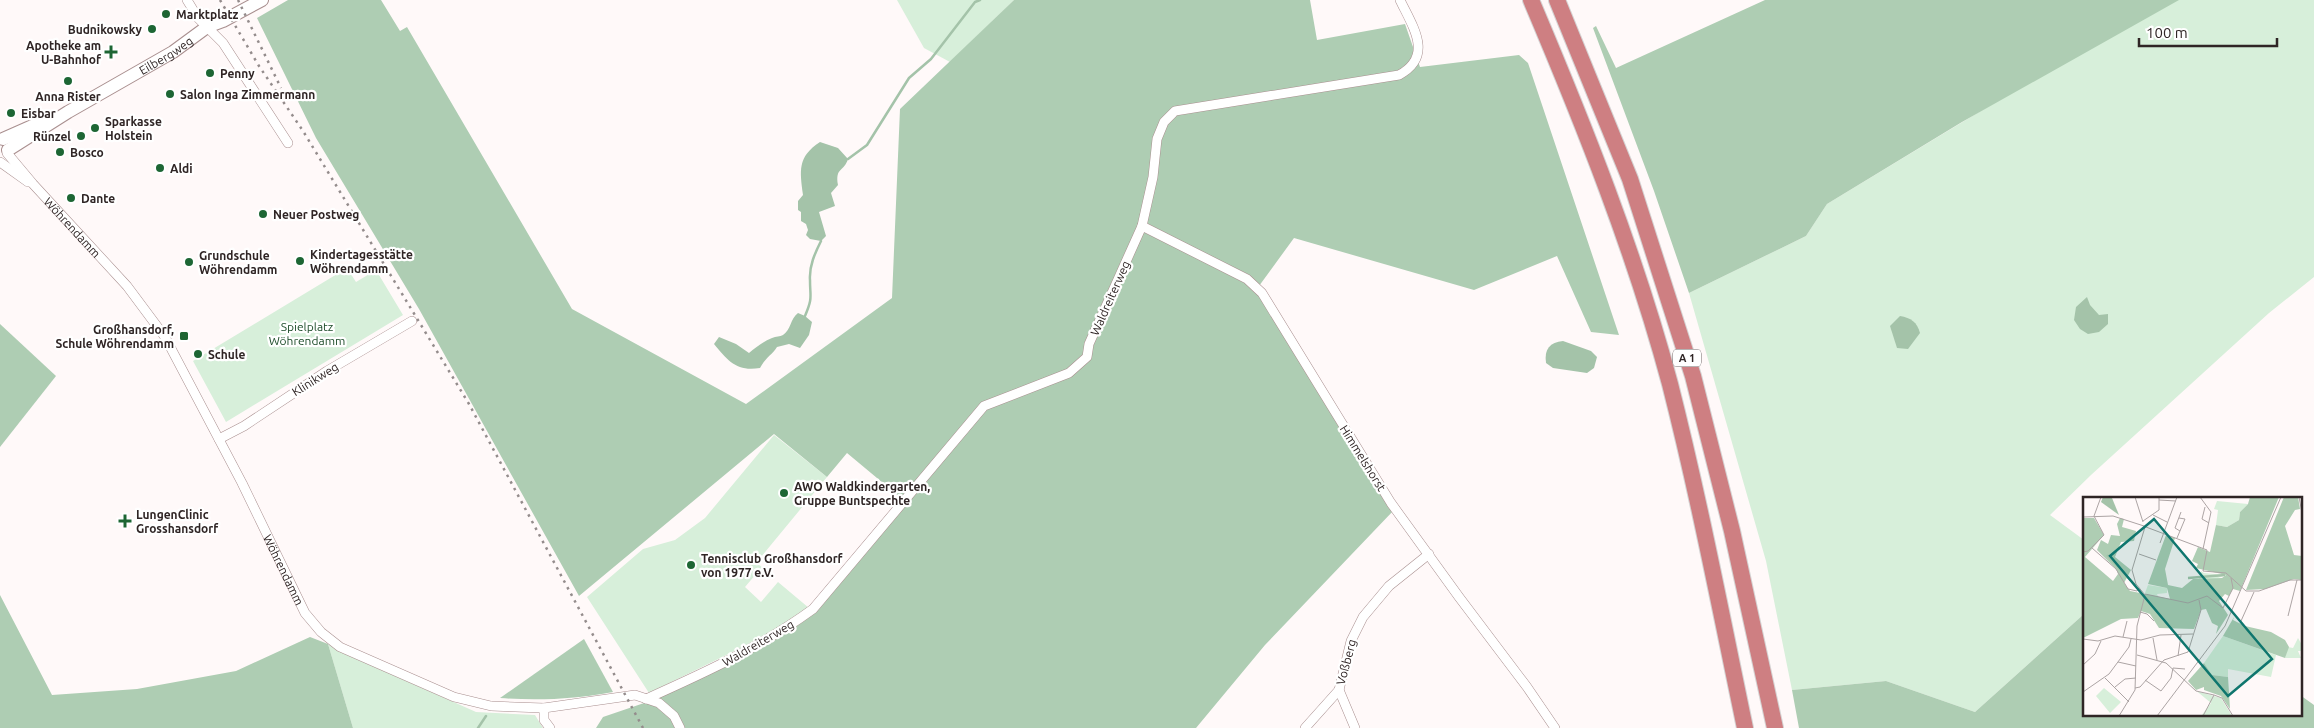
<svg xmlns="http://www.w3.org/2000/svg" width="2314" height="728" font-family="Ubuntu,sans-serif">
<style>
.green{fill:#d7efda}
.forest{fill:#aecdb3}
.water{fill:#a4c3a9}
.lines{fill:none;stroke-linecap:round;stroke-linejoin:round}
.stream{stroke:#a4c3a9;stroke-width:2.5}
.minor-casing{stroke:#a98f8f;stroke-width:10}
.secondary-casing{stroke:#a98f8f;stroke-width:14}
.motorway-casing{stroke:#d5d3d3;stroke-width:18}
.minor{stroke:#fff;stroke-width:9}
.secondary{stroke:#fff;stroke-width:12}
.motorway{stroke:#ce7f82;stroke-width:16}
.rail{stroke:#948c8c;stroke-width:2.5;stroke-dasharray:2.5 5;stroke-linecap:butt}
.poi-dot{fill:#1d6634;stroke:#fff;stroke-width:2}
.labels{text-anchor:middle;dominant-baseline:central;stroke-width:4.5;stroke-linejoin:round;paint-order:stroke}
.shield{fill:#fff;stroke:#6d6666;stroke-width:1}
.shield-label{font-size:11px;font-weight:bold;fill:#2f2525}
.poi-label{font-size:12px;font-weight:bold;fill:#2f2525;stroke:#fff;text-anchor:start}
.street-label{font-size:12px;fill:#2f2525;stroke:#fff}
.park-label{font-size:12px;fill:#1a4a27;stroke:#fff}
.inset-river{fill:none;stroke:#a4c3a9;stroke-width:2.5}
.inset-road{fill:none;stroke:#aca4a4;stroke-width:1}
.view{fill:#0f766e;fill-opacity:0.15;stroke:#0f766e;stroke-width:2.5}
.inset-edge{fill:none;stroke:#2f2525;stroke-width:2.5}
</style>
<rect width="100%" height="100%" fill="#fff9f9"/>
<g class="green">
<polygon points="897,0 1014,0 950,62 924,48"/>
<polygon points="2177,0 2314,0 2314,277 2269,313 2091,475 2050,515 2084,540 2084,614 1975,712 1886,681 1792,690 1766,561 1689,293 1806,236 1827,204 1994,103"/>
<polygon points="347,268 356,282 376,270 403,315 226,422 193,361"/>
<polygon points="774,435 827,477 756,563 762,567 745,587 761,602 778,582 809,608 773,632 649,693 587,597 643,549 675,540 705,518"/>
<polygon points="328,644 346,654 476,712 535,715 543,728 353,728"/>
</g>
<g class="forest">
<polygon points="288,0 381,0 400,31 407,27 572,309 746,404 892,298 900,109 1014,0 1310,0 1317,40 1405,24 1420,67 1519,55 1528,63 1619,335 1591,332 1557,256 1474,290 1294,238 1259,286 1394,510 1265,645 1196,728 596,728 603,717 650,701 722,668 785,634 818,610 907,503 847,453 827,477 774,434 579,596 419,309 316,138 257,18"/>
<polygon points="1765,0 2179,0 1962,122 1827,204 1806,236 1689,293 1654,191 1593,28 1596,26 1616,68"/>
<polygon points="0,324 56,376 0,447"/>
<polygon points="0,595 52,695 137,689 236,671 310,637 328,644 353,728 0,728"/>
<polygon points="2084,614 2084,714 2300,714 2300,695 2314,705 2314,728 1799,728 1792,690 1886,681 1975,712"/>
<path d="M584,639L613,692C575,699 539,701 500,698Z"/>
</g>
<g class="water">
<path d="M820,142L838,148L848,159C844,172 835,167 838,185L831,193L835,206L819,212L826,236L821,241L810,239L806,235L808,230L806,224L801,221V212L798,210V201L803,195C800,171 797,157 820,142Z"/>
<polygon points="2087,297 2090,305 2099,315 2108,314 2108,324 2099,332 2088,334 2080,329 2074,320 2076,307"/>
<path d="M798,313L805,316L812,322L809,335L800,348L789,344L777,347C772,355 765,358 760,368C737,372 728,361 714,344L719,337L736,344L749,353C756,347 764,341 772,338C776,336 780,337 783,335C791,330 790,319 798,313Z"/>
<path d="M1900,316C1911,318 1917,322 1920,333L1908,349L1897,348L1890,326Z"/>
<path d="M1563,341L1591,351L1597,357L1594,368L1587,373L1553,368L1546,363C1544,349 1550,342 1563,341Z"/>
</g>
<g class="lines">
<g class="stream">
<polyline points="848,159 867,145 909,78 931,59 975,2 980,0"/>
<path d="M805,316C813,297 810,298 810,280C809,266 815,253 821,241"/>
<polyline points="478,728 486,716"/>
</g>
<defs>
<g id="minor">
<polyline points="187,0 198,18 223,43 288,143"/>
<path id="s1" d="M7,153L33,184L127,286L165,337L242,483L305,613L321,632L340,647L454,697L491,706L544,708L635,695L659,703L674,716L680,728"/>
<polyline points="0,162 28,182"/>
<polyline points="1142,226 1247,279 1262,293 1391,503 1459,597 1527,687 1555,728"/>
<polyline points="219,439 244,426 327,371 412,321"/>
<polyline points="1339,690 1355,728"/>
<path d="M646,699C704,673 761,647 813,609L984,406L1069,373L1087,357L1089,344L1142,226L1153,177L1157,139L1164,122L1175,111L1399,75C1434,56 1413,27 1400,0"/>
<polyline points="544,708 544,720 550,728"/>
<polyline points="1305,728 1339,690 1351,641 1363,617 1389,586 1429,554"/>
</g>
<g id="secondary">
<polyline points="3,139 46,120"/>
<path id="s2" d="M8,150L68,112L173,52L207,27L223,21L262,0"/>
</g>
<g id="motorway">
<path d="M1531,0C1584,125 1635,253 1670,384C1699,498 1721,613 1745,728"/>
<polyline points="1557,0 1630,179 1693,376 1732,531 1775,728"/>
</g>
</defs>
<use href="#minor" class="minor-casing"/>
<use href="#secondary" class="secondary-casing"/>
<use href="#motorway" class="motorway-casing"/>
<use href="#minor" class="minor"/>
<use href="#secondary" class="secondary"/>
<use href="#motorway" class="motorway"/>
<g class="rail">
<polyline points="220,0 259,66 303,131 469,404 643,728"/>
<polyline points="238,0 281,88"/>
</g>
</g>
<g class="poi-dot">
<circle cx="166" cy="14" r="5"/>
<circle cx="152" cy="29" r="5"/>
<path d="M108.5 44.5h5v5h5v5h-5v5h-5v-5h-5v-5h5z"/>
<circle cx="210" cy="73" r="5"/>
<circle cx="68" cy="81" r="5"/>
<circle cx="170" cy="94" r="5"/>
<circle cx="11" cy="113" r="5"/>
<circle cx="95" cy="128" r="5"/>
<circle cx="81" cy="136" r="5"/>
<circle cx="60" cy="152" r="5"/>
<circle cx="160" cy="168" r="5"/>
<circle cx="71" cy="198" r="5"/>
<circle cx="263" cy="214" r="5"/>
<circle cx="300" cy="261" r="5"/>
<circle cx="189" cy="262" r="5"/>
<rect x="179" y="331" width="10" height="10" rx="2.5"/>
<circle cx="198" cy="354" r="5"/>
<circle cx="784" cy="493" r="5"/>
<path d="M122.5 513.5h5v5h5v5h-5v5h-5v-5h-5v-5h5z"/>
<circle cx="691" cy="565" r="5"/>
</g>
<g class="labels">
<rect class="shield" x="1673" y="349.5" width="28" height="17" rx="4"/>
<g class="shield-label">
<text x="1687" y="358">A 1</text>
</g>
<g class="poi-label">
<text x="176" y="14">Marktplatz</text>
<text x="142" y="29" text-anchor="end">Budnikowsky</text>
<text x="101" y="45" text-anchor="end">Apotheke am<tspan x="101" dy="14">U-Bahnhof</tspan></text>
<text x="220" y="73">Penny</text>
<text x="180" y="94">Salon Inga Zimmermann</text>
<text x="68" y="96" text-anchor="middle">Anna Rister</text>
<text x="21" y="113">Eisbar</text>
<text x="105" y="121">Sparkasse<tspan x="105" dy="14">Holstein</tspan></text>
<text x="71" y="136" text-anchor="end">Rünzel</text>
<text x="70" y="152">Bosco</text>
<text x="170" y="168">Aldi</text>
<text x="81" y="198">Dante</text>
<text x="273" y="214">Neuer Postweg</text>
<text x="310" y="254">Kindertagesstätte<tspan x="310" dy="14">Wöhrendamm</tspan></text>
<text x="199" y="255">Grundschule<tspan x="199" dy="14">Wöhrendamm</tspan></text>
<text x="174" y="329" text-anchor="end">Großhansdorf,<tspan x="174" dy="14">Schule Wöhrendamm</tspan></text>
<text x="208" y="354">Schule</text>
<text x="794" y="486">AWO Waldkindergarten,<tspan x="794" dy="14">Gruppe Buntspechte</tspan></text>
<text x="136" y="514">LungenClinic<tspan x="136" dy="14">Grosshansdorf</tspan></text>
<text x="701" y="558">Tennisclub Großhansdorf<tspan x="701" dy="14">von 1977 e.V.</tspan></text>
</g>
<g class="street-label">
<text stroke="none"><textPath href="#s2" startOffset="184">Eilbergweg</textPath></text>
<text stroke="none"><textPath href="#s1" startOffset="99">Wöhrendamm</textPath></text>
<text transform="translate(1110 298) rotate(-66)">Waldreiterweg</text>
<text transform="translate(315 379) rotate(-32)">Klinikweg</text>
<text transform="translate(1363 458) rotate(58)">Himmelshorst</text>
<text stroke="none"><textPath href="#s1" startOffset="504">Wöhrendamm</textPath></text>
<text transform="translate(758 643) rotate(-30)">Waldreiterweg</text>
<text transform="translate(1346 662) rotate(-75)">Voßberg</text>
</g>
<g class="park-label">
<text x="307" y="326">Spielplatz<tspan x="307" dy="14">Wöhrendamm</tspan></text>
</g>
</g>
<g transform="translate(2083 497)">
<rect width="219" height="219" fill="#fff9f9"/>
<path d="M134,4L165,7L157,15L156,23L144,30L133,28L135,13L131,12ZM118,74L121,76L143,78L127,84L116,82ZM65,88L84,91V96L74,97L76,102L72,101L62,96ZM140,139L193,158L188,180L145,172V180L129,178L121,166ZM215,141L219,148V154H215L218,161H202L205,150L210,151ZM104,186L113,194L138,201L149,219H118L128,206ZM21,191L38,205L27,216L13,199Z" fill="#d7efda"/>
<path d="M167,0H196L157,94L150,92L146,99L142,97L136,104L145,118L133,137L135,129L129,126L123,112L118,113L111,132L76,131L67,117L58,114L55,121L38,122L0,141V21H11L21,38L2,60L30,84L35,77L33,72L14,53L18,43L25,47L28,38L37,39L34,27L37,21L41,22L39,30L53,34L51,44L38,45L32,60L48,73L41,86L47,94L87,102L84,91L65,87L83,38L92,41L82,72L85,88L99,91L110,82L139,81L143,78L113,71L115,67L109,64L115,50L127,55L133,28L144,30L156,23L157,15L165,7ZM201,0H215L217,12L212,13L202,29L211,58L219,59V83L211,82L182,92L163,93ZM151,120L150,123L162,129L188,135L202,143L206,150L202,161L140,139ZM121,166L129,178L145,180L147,212L138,199L121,193V190L113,193L105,184Z" fill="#aecdb3"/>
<path d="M20,0L29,1L36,18L18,5Z" fill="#a4c3a9"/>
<path class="inset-river" d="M24,58L52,88M105,81L142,78"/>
<path class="inset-road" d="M52,0L60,25M117,0L128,15L120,52M216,0L219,16M76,3L93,4M122,10L119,22L126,26M70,18L84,25M0,20L30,19L61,29M60,24L76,13V0M63,30L124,53L120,74L143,76L163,94H176L207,83H219M97,34L92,31L98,15M94,41L102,22L96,21M77,46L94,0M9,51L33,72L45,92L54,94L56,91M0,55L5,54L21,38L11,19L18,0M56,57L73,63M62,97L105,106L124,99L140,111L150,91L148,81M57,115L64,117L71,124M205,119L214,83M158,124L171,95M40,140L44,124M70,141L74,163M0,142L15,144L32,139L58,143L77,138L110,137M54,158L83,166L113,194L131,198L120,219M95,159L98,138M35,165L53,169M0,168L12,157L18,144M22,181L46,205M62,183L78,194L88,181L90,171L102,172M32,190L42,182L53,181M52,191L57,190L81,163L105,155L118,113L116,103M0,195L26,177L46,150L48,142M131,198L139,201L150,219M36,219L52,193L54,129L62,98L53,87L49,73L62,30M74,219L142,129L198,0"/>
<path class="view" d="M71,22L189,162L145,199L27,59Z"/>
<rect width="219" height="219" class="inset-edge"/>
</g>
<path d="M2139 38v8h138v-8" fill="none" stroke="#2f2525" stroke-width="2.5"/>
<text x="2146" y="38" font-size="15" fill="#2f2525" stroke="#ffffff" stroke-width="4" paint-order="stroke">100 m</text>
</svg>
